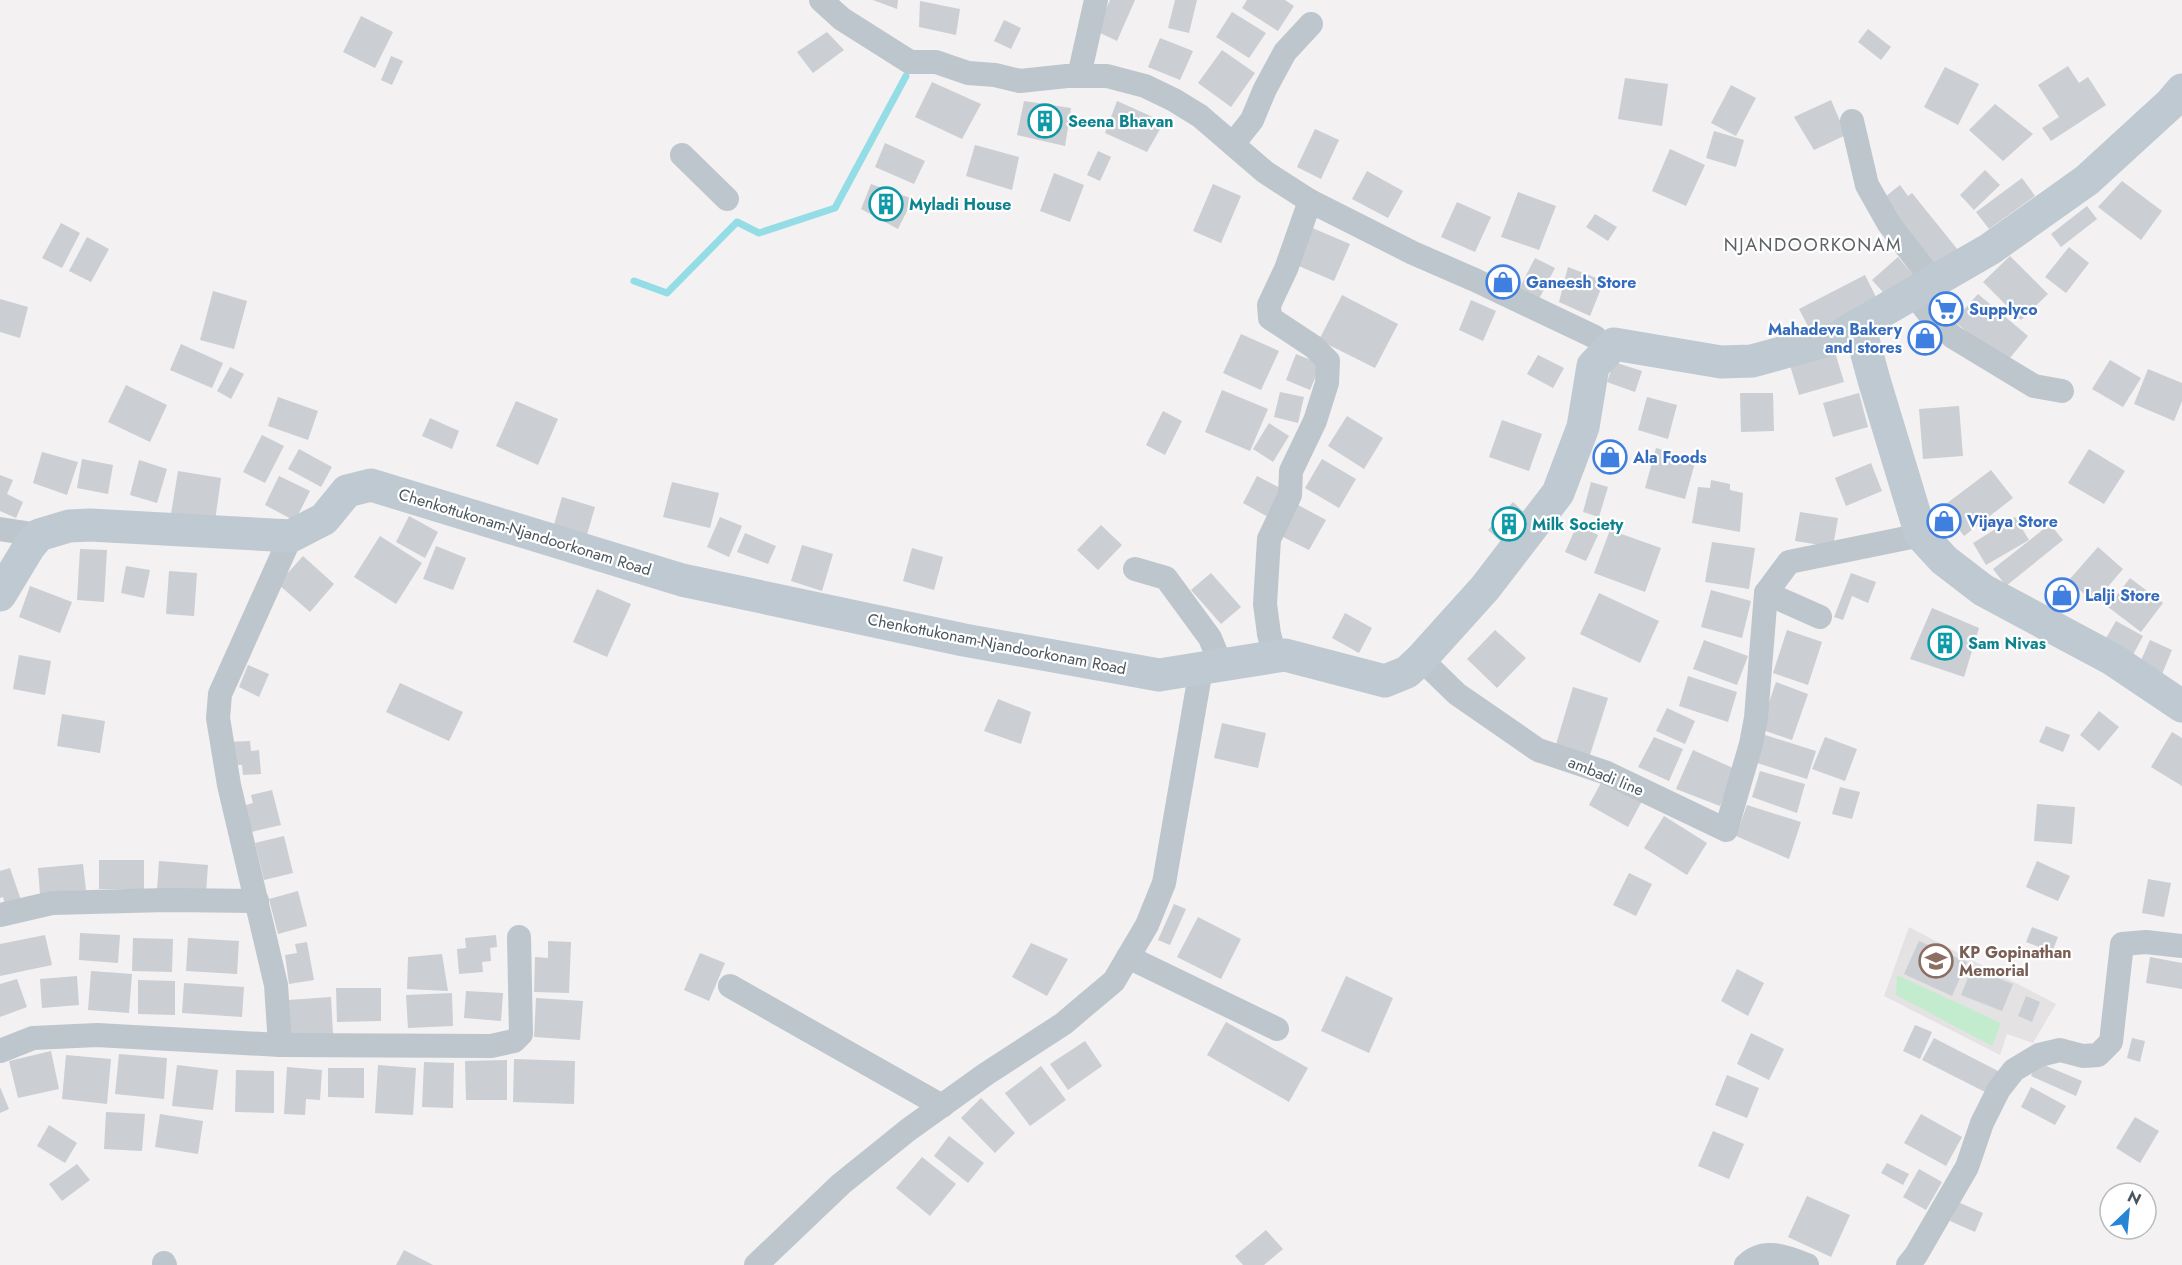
<svg xmlns="http://www.w3.org/2000/svg" width="2182" height="1265" font-family="Jost,sans-serif">
<style>
.education{fill:#e4e2e2}
.green{fill:#c3eccf}
.lines{fill:none;stroke-linecap:round;stroke-linejoin:round}
.stream{stroke:#94dde6;stroke-width:7}
.building{fill:#cbced3}
.minor{stroke:#bdc6cc;stroke-width:24}
.secondary{stroke:#bec9d1;stroke-width:33}
.labels{text-anchor:middle;dominant-baseline:central;stroke-width:4.5;stroke-linejoin:round;paint-order:stroke}
.culture-label{font-size:16px;font-weight:bold;fill:#0d838f;stroke:#fff;text-anchor:start}
.shop-label{font-size:16px;font-weight:bold;fill:#366cbe;stroke:#fff;text-anchor:start}
.street-label{font-size:16px;fill:#4a565d;stroke:#fff}
.education-label{font-size:16px;font-weight:bold;fill:#785e54;stroke:#fff;text-anchor:start}
.neighbourhood-label{font-size:18px;letter-spacing:1.5px;fill:#5d6265;stroke:#fff}
</style>
<rect width="100%" height="100%" fill="#f3f1f1"/>
<polygon class="education" points="1909,927 2056,1004 2033,1043 2007,1034 2000,1055 1884,996"/>
<polygon class="green" points="1897,975 2001,1023 1992,1046 1896,995"/>
<g class="lines">
<polyline class="stream" points="634,281 667,293 737,222 759,233 835,208 906,76"/>
</g>
<g class="building">
<polygon points="873,0 898,0 897,9"/>
<polygon points="1110,0 1135,0 1117,41 1096,31"/>
<polygon points="1175,0 1197,0 1189,33 1168,28"/>
<polygon points="1247,0 1285,0 1294,6 1278,31 1242,8"/>
<polygon points="920,1 960,9 956,35 919,27"/>
<polygon points="1232,12 1266,33 1249,58 1216,37"/>
<polygon points="361,16 393,32 375,68 343,52"/>
<polygon points="1004,20 1021,28 1011,49 994,41"/>
<polygon points="1868,29 1891,47 1881,60 1858,42"/>
<polygon points="827,32 844,50 813,73 797,52"/>
<polygon points="1160,38 1193,51 1180,80 1148,67"/>
<polygon points="1222,50 1255,73 1231,107 1198,83"/>
<polygon points="391,56 403,61 392,85 381,80"/>
<polygon points="2068,66 2079,83 2088,77 2106,105 2051,141 2042,128 2059,117 2038,85"/>
<polygon points="1945,67 1979,84 1958,125 1924,107"/>
<polygon points="1625,78 1668,84 1662,126 1618,119"/>
<polygon points="932,82 981,104 962,139 915,117"/>
<polygon points="1731,85 1756,98 1736,136 1711,123"/>
<polygon points="1831,100 1846,135 1814,150 1794,117"/>
<polygon points="1024,101 1071,108 1065,146 1017,135"/>
<polygon points="1117,101 1164,122 1147,152 1105,133"/>
<polygon points="1995,104 2033,134 2003,161 1969,130"/>
<polygon points="1315,129 1339,140 1321,179 1297,167"/>
<polygon points="1714,131 1744,140 1736,167 1706,158"/>
<polygon points="885,143 925,161 914,184 875,167"/>
<polygon points="975,145 1019,157 1012,190 966,176"/>
<polygon points="1670,149 1705,165 1686,206 1652,191"/>
<polygon points="1098,151 1111,157 1100,181 1087,175"/>
<polygon points="1985,170 2000,185 1974,210 1960,195"/>
<polygon points="1367,171 1403,191 1388,218 1352,199"/>
<polygon points="1054,173 1084,185 1070,222 1040,211"/>
<polygon points="2022,178 2035,196 1989,229 1976,212"/>
<polygon points="2122,181 2162,211 2141,240 2098,207"/>
<polygon points="871,184 913,199 898,229 861,209"/>
<polygon points="1213,184 1241,196 1221,243 1193,231"/>
<polygon points="1900,185 1908,196 1912,193 1958,250 1934,269 1880,201"/>
<polygon points="1518,192 1556,206 1539,250 1501,237"/>
<polygon points="1457,202 1491,217 1475,252 1441,237"/>
<polygon points="2087,206 2097,219 2061,247 2051,234"/>
<polygon points="1595,214 1617,227 1608,241 1586,227"/>
<polygon points="61,223 80,233 62,268 42,258"/>
<polygon points="1310,227 1350,244 1334,281 1294,264"/>
<polygon points="87,237 109,249 91,282 69,271"/>
<polygon points="2069,247 2089,263 2066,293 2045,277"/>
<polygon points="2010,256 2048,294 2021,320 1983,282"/>
<polygon points="1898,257 1916,278 1890,300 1872,280"/>
<polygon points="1535,258 1555,268 1539,299 1519,289"/>
<polygon points="1568,267 1604,281 1590,316 1559,302"/>
<polygon points="1865,275 1877,299 1811,332 1799,309"/>
<polygon points="213,291 247,301 234,349 200,340"/>
<polygon points="1978,294 2028,336 2005,364 1954,321"/>
<polygon points="1342,295 1398,324 1375,368 1319,340"/>
<polygon points="0,299 28,307 20,338 0,332"/>
<polygon points="1471,300 1496,311 1483,341 1459,330"/>
<polygon points="1926,320 1942,337 1924,354 1908,338"/>
<polygon points="1241,334 1279,351 1261,390 1223,373"/>
<polygon points="181,344 223,363 212,388 170,370"/>
<polygon points="1834,349 1844,382 1799,395 1789,362"/>
<polygon points="1296,354 1321,364 1310,390 1286,380"/>
<polygon points="1538,355 1564,368 1553,388 1527,374"/>
<polygon points="2110,360 2141,378 2123,407 2092,389"/>
<polygon points="1614,362 1642,371 1635,392 1607,382"/>
<polygon points="230,367 244,374 231,399 217,391"/>
<polygon points="2148,369 2182,383 2182,401 2174,421 2134,404"/>
<polygon points="126,385 167,405 150,442 108,422"/>
<polygon points="1222,390 1268,409 1250,451 1205,432"/>
<polygon points="1280,392 1304,397 1298,423 1274,417"/>
<polygon points="1740,393 1773,393 1774,431 1741,432"/>
<polygon points="1859,393 1868,427 1833,437 1823,403"/>
<polygon points="278,397 318,411 308,440 268,426"/>
<polygon points="1647,397 1677,405 1668,439 1638,430"/>
<polygon points="516,401 558,419 538,465 496,446"/>
<polygon points="1959,406 1963,456 1923,459 1919,409"/>
<polygon points="1163,411 1182,421 1165,455 1146,445"/>
<polygon points="1347,416 1383,438 1364,469 1328,446"/>
<polygon points="430,418 459,431 452,449 422,436"/>
<polygon points="1502,420 1542,434 1529,471 1489,457"/>
<polygon points="1269,423 1289,436 1273,462 1253,449"/>
<polygon points="262,435 284,446 265,483 243,472"/>
<polygon points="1656,448 1696,459 1685,499 1645,488"/>
<polygon points="299,449 332,467 321,487 288,469"/>
<polygon points="2089,449 2125,471 2104,504 2068,483"/>
<polygon points="42,452 78,462 67,495 33,483"/>
<polygon points="82,459 113,465 108,494 77,488"/>
<polygon points="1322,459 1356,479 1339,508 1305,488"/>
<polygon points="139,460 167,469 157,503 130,495"/>
<polygon points="1871,463 1882,491 1846,506 1835,478"/>
<polygon points="1991,470 2013,498 1964,536 1942,507"/>
<polygon points="178,471 221,478 215,521 171,514"/>
<polygon points="0,475 13,480 7,494 23,502 16,518 0,511"/>
<polygon points="279,476 310,491 295,521 265,505"/>
<polygon points="1257,476 1282,489 1268,517 1243,503"/>
<polygon points="1711,480 1730,484 1730,490 1743,493 1740,532 1692,523 1698,487 1710,488"/>
<polygon points="672,482 719,493 710,528 663,517"/>
<polygon points="1591,482 1608,487 1599,517 1583,512"/>
<polygon points="562,497 595,507 586,538 553,528"/>
<polygon points="1513,502 1530,518 1505,545 1488,530"/>
<polygon points="1298,505 1326,520 1309,550 1281,536"/>
<polygon points="1800,512 1838,518 1833,547 1795,541"/>
<polygon points="409,516 438,532 425,558 396,542"/>
<polygon points="720,517 742,526 729,557 707,547"/>
<polygon points="2015,517 2029,540 1986,565 1973,543"/>
<polygon points="2050,524 2063,540 2006,586 1993,569"/>
<polygon points="1101,525 1122,545 1098,570 1077,550"/>
<polygon points="1577,525 1598,535 1586,561 1565,552"/>
<polygon points="1610,530 1661,548 1645,592 1594,573"/>
<polygon points="745,533 776,546 768,564 737,552"/>
<polygon points="380,536 422,563 396,604 354,577"/>
<polygon points="1712,542 1755,548 1749,589 1705,582"/>
<polygon points="802,545 833,554 822,591 791,581"/>
<polygon points="436,546 466,558 453,590 423,579"/>
<polygon points="2098,547 2123,569 2094,603 2069,580"/>
<polygon points="912,548 943,557 934,590 903,581"/>
<polygon points="80,549 107,550 104,602 77,600"/>
<polygon points="303,556 334,584 310,612 278,584"/>
<polygon points="126,566 150,570 144,598 121,593"/>
<polygon points="169,571 197,573 194,616 166,614"/>
<polygon points="1211,573 1241,607 1221,624 1191,590"/>
<polygon points="1851,573 1876,582 1868,603 1852,596 1843,620 1834,617"/>
<polygon points="2130,578 2163,603 2141,632 2108,607"/>
<polygon points="2060,582 2075,597 2064,607 2050,592"/>
<polygon points="30,586 72,602 60,633 19,617"/>
<polygon points="597,589 631,604 607,657 573,642"/>
<polygon points="1711,590 1751,601 1742,638 1701,627"/>
<polygon points="1599,593 1659,621 1640,663 1580,634"/>
<polygon points="1932,608 1979,628 1964,677 1910,659"/>
<polygon points="1345,613 1372,628 1359,653 1332,638"/>
<polygon points="2116,621 2143,636 2133,655 2105,640"/>
<polygon points="1495,630 1526,658 1497,688 1467,659"/>
<polygon points="1787,630 1822,642 1808,685 1773,673"/>
<polygon points="1704,640 1748,656 1737,685 1693,669"/>
<polygon points="2150,640 2172,650 2162,674 2139,665"/>
<polygon points="19,655 51,661 45,695 13,689"/>
<polygon points="248,665 269,674 259,697 239,687"/>
<polygon points="1688,676 1737,692 1728,722 1679,706"/>
<polygon points="1776,682 1808,694 1792,740 1760,729"/>
<polygon points="400,683 463,712 449,741 386,712"/>
<polygon points="1573,687 1608,698 1589,758 1555,748"/>
<polygon points="998,699 1031,712 1021,744 984,731"/>
<polygon points="1667,708 1695,721 1685,744 1656,731"/>
<polygon points="2099,711 2119,727 2099,751 2080,735"/>
<polygon points="62,714 105,721 100,753 57,746"/>
<polygon points="1222,723 1266,733 1258,768 1214,758"/>
<polygon points="2046,726 2070,735 2063,752 2039,742"/>
<polygon points="2172,732 2182,738 2182,786 2151,767"/>
<polygon points="1762,734 1816,751 1807,779 1754,762"/>
<polygon points="1654,737 1683,749 1669,781 1638,767"/>
<polygon points="1825,737 1857,749 1845,781 1812,769"/>
<polygon points="250,741 251,751 259,750 261,774 243,775 242,765 234,765 226,742"/>
<polygon points="1693,750 1735,769 1720,806 1676,789"/>
<polygon points="1760,771 1805,784 1797,813 1752,797"/>
<polygon points="1603,779 1642,801 1628,827 1589,805"/>
<polygon points="1840,787 1860,792 1852,819 1832,814"/>
<polygon points="272,790 281,825 247,833 246,805 253,803 251,795"/>
<polygon points="2037,804 2075,807 2072,844 2034,841"/>
<polygon points="1747,805 1801,822 1789,859 1736,836"/>
<polygon points="1664,816 1707,843 1687,875 1644,848"/>
<polygon points="284,836 293,873 264,880 255,843"/>
<rect x="99" y="860" width="45" height="29"/>
<polygon points="159,861 208,865 206,893 157,890"/>
<polygon points="2037,861 2070,876 2058,901 2026,887"/>
<polygon points="83,864 86,890 40,894 38,868"/>
<polygon points="10,868 21,900 5,905 3,897 0,898 0,871"/>
<polygon points="1629,873 1652,884 1636,916 1613,905"/>
<polygon points="2148,879 2171,883 2164,917 2142,913"/>
<polygon points="298,891 307,926 278,934 269,899"/>
<polygon points="1174,904 1186,909 1170,945 1158,940"/>
<polygon points="1198,917 1241,939 1221,979 1177,957"/>
<polygon points="2032,927 2058,937 2052,952 2026,942"/>
<polygon points="80,933 120,935 118,963 79,960"/>
<polygon points="45,935 52,965 0,976 0,944"/>
<polygon points="496,935 497,947 490,948 491,961 482,962 483,972 459,974 457,949 466,948 465,938"/>
<polygon points="133,938 173,939 172,972 132,971"/>
<polygon points="188,938 239,941 237,974 186,971"/>
<polygon points="548,941 571,942 569,993 534,992 535,957 548,958"/>
<polygon points="1919,941 1967,962 1952,996 1904,974"/>
<polygon points="307,942 314,980 289,984 285,955 297,953 295,944"/>
<polygon points="1031,943 1068,959 1047,996 1012,977"/>
<polygon points="700,953 725,963 709,1001 684,990"/>
<polygon points="442,954 448,991 407,989 408,957"/>
<polygon points="2150,957 2182,963 2182,989 2146,983"/>
<polygon points="1972,968 2013,984 2002,1011 1961,995"/>
<polygon points="1737,969 1764,983 1748,1016 1721,1001"/>
<polygon points="91,971 132,974 129,1013 88,1010"/>
<polygon points="77,976 79,1005 42,1008 40,979"/>
<polygon points="1346,976 1393,998 1369,1053 1321,1031"/>
<polygon points="17,979 27,1007 0,1017 0,984"/>
<polygon points="138,980 175,981 175,1015 138,1014"/>
<polygon points="184,983 244,987 242,1017 182,1013"/>
<polygon points="336,988 381,988 381,1021 337,1022"/>
<polygon points="466,991 503,993 501,1021 464,1018"/>
<polygon points="452,993 453,1026 408,1028 406,995"/>
<polygon points="2026,996 2040,1002 2032,1022 2018,1016"/>
<polygon points="331,997 333,1034 290,1036 288,1000"/>
<polygon points="536,998 583,1001 580,1040 534,1037"/>
<polygon points="1226,1022 1308,1068 1289,1102 1207,1055"/>
<polygon points="1915,1025 1932,1032 1920,1059 1903,1051"/>
<polygon points="1751,1033 1784,1049 1769,1080 1737,1064"/>
<polygon points="1934,1038 1998,1071 1987,1093 1922,1060"/>
<polygon points="2132,1038 2145,1041 2140,1062 2127,1058"/>
<polygon points="1085,1041 1102,1066 1068,1090 1050,1064"/>
<polygon points="51,1051 59,1089 18,1098 9,1061"/>
<polygon points="119,1054 167,1058 164,1099 115,1094"/>
<polygon points="66,1055 111,1059 107,1104 62,1099"/>
<polygon points="514,1059 575,1061 574,1104 513,1102"/>
<polygon points="507,1060 507,1100 466,1100 465,1061"/>
<polygon points="424,1062 454,1063 453,1108 422,1107"/>
<polygon points="2037,1062 2082,1081 2076,1096 2031,1076"/>
<polygon points="177,1065 218,1070 213,1110 172,1106"/>
<polygon points="378,1065 416,1068 413,1115 375,1113"/>
<polygon points="1041,1066 1066,1100 1030,1126 1005,1093"/>
<polygon points="287,1067 322,1070 320,1100 306,1099 305,1115 284,1114"/>
<polygon points="328,1068 364,1068 364,1098 328,1097"/>
<polygon points="236,1070 274,1071 274,1113 235,1112"/>
<polygon points="1727,1075 1759,1088 1747,1118 1715,1105"/>
<polygon points="0,1087 9,1109 0,1113"/>
<polygon points="2031,1087 2066,1106 2055,1125 2021,1107"/>
<polygon points="981,1098 1015,1133 995,1153 961,1118"/>
<polygon points="106,1112 145,1114 142,1151 104,1149"/>
<polygon points="160,1114 203,1121 198,1154 155,1147"/>
<polygon points="1921,1114 1962,1137 1946,1166 1904,1143"/>
<polygon points="2135,1117 2159,1131 2140,1163 2116,1148"/>
<polygon points="49,1125 77,1143 65,1163 37,1146"/>
<polygon points="1713,1131 1744,1144 1729,1179 1698,1166"/>
<polygon points="949,1136 984,1163 968,1183 934,1156"/>
<polygon points="922,1157 956,1184 930,1216 896,1188"/>
<polygon points="1887,1163 1909,1174 1903,1185 1881,1173"/>
<polygon points="77,1164 90,1180 62,1201 49,1184"/>
<polygon points="1919,1169 1942,1182 1926,1210 1903,1197"/>
<polygon points="1807,1196 1850,1215 1831,1257 1788,1237"/>
<polygon points="1958,1202 1983,1213 1975,1232 1950,1221"/>
<polygon points="1266,1230 1283,1249 1264,1265 1243,1265 1235,1256"/>
<polygon points="404,1250 433,1265 396,1265"/>
</g>
<g class="lines">
<g class="minor">
<polyline points="821,0 842,19 910,62 936,62 968,73 995,75 1020,81 1067,76 1107,76 1145,86 1174,100 1200,116 1265,172 1310,201 1413,253 1475,280 1595,337 1607,352"/>
<polyline points="1079,76 1096,0"/>
<polyline points="1852,121 1867,185 1889,224 1933,281"/>
<polyline points="1233,144 1252,120 1265,89 1285,52 1311,24"/>
<polyline points="682,155 727,199"/>
<polyline points="1913,293 1931,316 1953,337 2034,386 2062,391"/>
<polyline points="0,529 39,535"/>
<polyline points="1135,569 1166,578 1210,638 1221,665"/>
<polyline points="1820,617 1766,593 1789,562 1921,535"/>
<polyline points="1275,656 1269,634 1265,604 1269,539 1290,495 1291,471 1315,421 1327,383 1328,361 1314,347 1270,318 1269,305 1286,269 1310,201"/>
<polyline points="1421,659 1457,694 1538,750 1607,773 1726,830 1751,744 1756,718 1766,593"/>
<polyline points="0,915 52,903 167,900 257,901"/>
<polyline points="1128,957 1277,1029"/>
<polyline points="730,986 942,1106"/>
<polyline points="280,1045 491,1046 514,1041 521,1034 519,937"/>
<polyline points="0,1051 33,1038 97,1035 280,1045 276,985 229,785 218,718 220,694 291,536"/>
<polyline points="164,1263 165,1265"/>
<polyline points="756,1265 841,1184 908,1130 986,1074 1063,1024 1114,981 1147,925 1164,883 1201,669"/>
<path d="M1746,1265C1764,1247 1787,1257 1807,1265"/>
<polyline points="1908,1265 1916,1255 1967,1167 1982,1123 1999,1089 2014,1070 2039,1055 2060,1050 2083,1056 2098,1055 2111,1042 2122,944 2146,942 2182,946"/>
</g>
<g class="secondary">
<polyline points="1859,325 1874,380 1921,535 1944,560 1983,590 2112,659 2182,706"/>
<polyline points="0,595 29,547 39,535 69,526 90,525 291,536 324,519 347,491 371,485 682,580 964,640 1159,675 1285,655 1385,681 1407,672 1421,659 1485,588 1558,493 1583,427 1593,366 1614,344 1721,362 1752,361 1836,338 1990,249 2087,180 2170,104 2182,90"/>
</g>
</g>
<defs>
<symbol id="building-ring" viewBox="-11 -11 22 22"><circle r="9.5" fill="#fff" stroke="#0f9aa8" stroke-width="1.5"/><path d="M-4-6H4V6H1V3H-1V6H-4ZM-2.5-4.3h1.7v1.8h-1.7ZM.8-4.3h1.7v1.8H.8ZM-2.5-1h1.7V.8h-1.7ZM.8-1h1.7V.8H.8Z" fill="#0f9aa8"/></symbol>
<symbol id="shop-ring" viewBox="-11 -11 22 22"><circle r="9.5" fill="#fff" stroke="#3f7fe0" stroke-width="1.5"/><path d="M-5-2.5h2.3a2.7 3.5 0 0 1 5.4 0H5L5.5 6h-11ZM-1.5-2.5h3a1.5 2.3 0 0 0-3 0Z" fill="#3f7fe0"/></symbol>
<symbol id="supermarket-ring" viewBox="-11 -11 22 22"><circle r="9.5" fill="#fff" stroke="#3f7fe0" stroke-width="1.5"/><path d="M-6-5.5h2.5l.6 2H6L4.5 2H-2.5L-4.4-4H-6ZM-1.5 3.2a1.3 1.3 0 1 0 .1 0ZM3 3.2a1.3 1.3 0 1 0 .1 0Z" fill="#3f7fe0"/></symbol>
<symbol id="school-ring" viewBox="-11 -11 22 22"><circle r="9.5" fill="#fff" stroke="#8d6e63" stroke-width="1.5"/><path d="M0-5L7-2L0 1L-7-2ZM-4 1L0 2.5L4 1V4Q0 6-4 4Z" fill="#8d6e63"/></symbol>
</defs>
<g fill-rule="evenodd">
<use href="#building-ring" x="1026" y="102" width="38" height="38"/>
<use href="#building-ring" x="867" y="185" width="38" height="38"/>
<use href="#shop-ring" x="1484" y="263" width="38" height="38"/>
<use href="#supermarket-ring" x="1927" y="290" width="38" height="38"/>
<use href="#shop-ring" x="1906" y="319" width="38" height="38"/>
<use href="#shop-ring" x="1591" y="438" width="38" height="38"/>
<use href="#shop-ring" x="1925" y="502" width="38" height="38"/>
<use href="#building-ring" x="1490" y="505" width="38" height="38"/>
<use href="#shop-ring" x="2043" y="576" width="38" height="38"/>
<use href="#building-ring" x="1926" y="624" width="38" height="38"/>
<use href="#school-ring" x="1917" y="942" width="38" height="38"/>
</g>
<g class="labels">
<g class="culture-label">
<text x="1068" y="121">Seena Bhavan</text>
<text x="909" y="204">Myladi House</text>
<text x="1532" y="524">Milk Society</text>
<text x="1968" y="643">Sam Nivas</text>
</g>
<g class="shop-label">
<text x="1526" y="282">Ganeesh Store</text>
<text x="1969" y="309">Supplyco</text>
<text x="1902" y="329" text-anchor="end">Mahadeva Bakery<tspan x="1902" dy="18">and stores</tspan></text>
<text x="1633" y="457">Ala Foods</text>
<text x="1967" y="521">Vijaya Store</text>
<text x="2085" y="595">Lalji Store</text>
</g>
<g class="street-label">
<text transform="translate(525 532) rotate(17)">Chenkottukonam-Njandoorkonam Road</text>
<text transform="translate(997 644) rotate(11)">Chenkottukonam-Njandoorkonam Road</text>
<text transform="translate(1606 776) rotate(22)">ambadi line</text>
</g>
<g class="education-label">
<text x="1959" y="952">KP Gopinathan<tspan x="1959" dy="18">Memorial</tspan></text>
</g>
<g class="neighbourhood-label">
<text x="1813" y="245">NJANDOORKONAM</text>
</g>
</g>
<g transform="translate(2128 1211) rotate(26)"><circle r="28" fill="#ffffff" stroke="#b7bbbe" stroke-width="1.5"/>
<path d="M0-4.5L10 22L0 15L-10 22Z" fill="#2785d6"/>
<text y="-9" font-size="16" font-weight="bold" text-anchor="middle" fill="#4a565d">N</text>
</g>
</svg>
